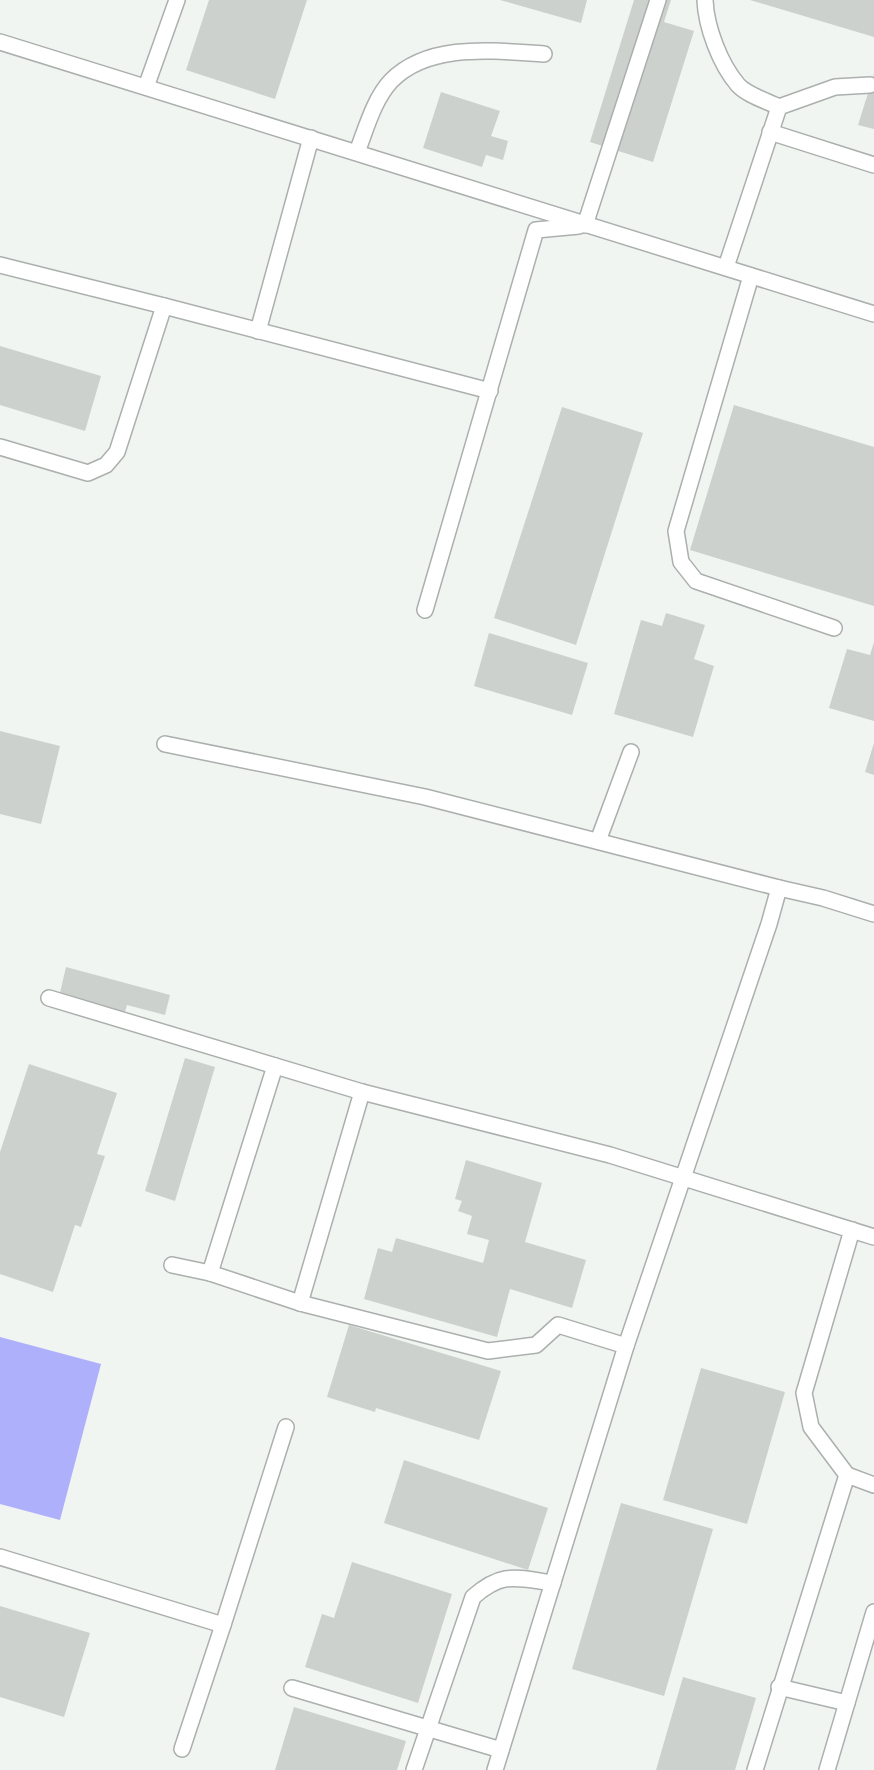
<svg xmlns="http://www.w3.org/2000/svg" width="874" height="1770" font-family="'DM Sans',sans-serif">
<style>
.water{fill:#afb0fb}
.building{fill:#ccd1ce}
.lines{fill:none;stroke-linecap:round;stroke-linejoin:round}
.service-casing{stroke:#abb0ae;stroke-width:18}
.service{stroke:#fff;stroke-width:15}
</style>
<rect width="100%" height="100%" fill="#f0f5f2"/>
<polygon class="water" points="0,1337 101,1364 60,1520 0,1504"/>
<g class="building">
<polygon points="209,0 307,0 275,99 186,70"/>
<polygon points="500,0 587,0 581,23"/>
<polygon points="634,0 671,0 664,22 694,31 653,162 590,142"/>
<polygon points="750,0 874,0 874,37"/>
<polygon points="874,74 874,129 858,125"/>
<polygon points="441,92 500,111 491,136 508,141 503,160 486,155 482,167 423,148"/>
<polygon points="0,346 101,376 85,431 0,405"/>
<polygon points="734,405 874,447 874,606 690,550"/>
<polygon points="562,407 643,433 576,645 494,618"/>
<polygon points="666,613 705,625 694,659 714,666 693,737 614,714 641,620 662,626"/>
<polygon points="489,633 588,663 572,715 474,686"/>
<polygon points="874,642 874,721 829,708 847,649 870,655"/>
<polygon points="0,731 60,746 41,824 0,814"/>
<polygon points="874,743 874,775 865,772"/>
<polygon points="66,967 170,995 165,1015 127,1005 124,1015 59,997"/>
<polygon points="185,1058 215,1067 175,1201 145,1191"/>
<polygon points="29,1064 117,1093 97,1154 105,1156 81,1227 75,1225 53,1292 0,1274 0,1152"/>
<polygon points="466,1160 542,1183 525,1242 586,1260 572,1308 510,1289 497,1337 364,1299 378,1248 392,1252 396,1238 483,1263 489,1240 467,1234 472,1216 458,1211 462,1201 455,1199"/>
<polygon points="349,1325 501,1371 479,1440 376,1408 375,1412 327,1397"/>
<polygon points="701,1368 785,1392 747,1524 663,1500"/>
<polygon points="404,1460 548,1508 528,1570 384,1523"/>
<polygon points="621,1503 713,1529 664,1696 572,1669"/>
<polygon points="352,1562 452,1594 418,1703 305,1667 322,1614 334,1618"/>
<polygon points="0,1606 90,1633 64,1717 0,1697"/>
<polygon points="683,1677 756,1698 735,1770 656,1770"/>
<polygon points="294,1707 406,1741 397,1770 275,1770"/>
</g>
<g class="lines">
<defs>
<g id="service">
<path d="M705,0C706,27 720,64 738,85C747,95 767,101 779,107"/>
<polyline points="0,42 874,314"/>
<polyline points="146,87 177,0"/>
<polyline points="770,132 874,165"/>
<path d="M357,152C366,129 374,99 391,81C429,42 495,51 544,54"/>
<polyline points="585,225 658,0"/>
<polyline points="0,265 164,306"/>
<polyline points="726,267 779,107 835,87 870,85"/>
<polyline points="751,276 676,531 681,562 696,581 834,628"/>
<polyline points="258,331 311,138"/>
<polyline points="0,447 88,473 106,465 117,452 164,306 490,391"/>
<polyline points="425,610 536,230 579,226"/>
<polyline points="165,744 425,797 779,888 823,898 874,914"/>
<polyline points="598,841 631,752"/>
<polyline points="49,998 362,1092 610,1155 874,1237"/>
<polyline points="172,1265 210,1273 300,1303 488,1351 536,1345 558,1325 626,1346"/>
<polyline points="210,1273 275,1066"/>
<polyline points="300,1303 362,1092"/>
<polyline points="847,1475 811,1427 804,1393 852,1230"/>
<polyline points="0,1557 223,1625 286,1427"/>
<polyline points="779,1687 847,1703"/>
<polyline points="292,1688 501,1750"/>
<polyline points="182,1749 223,1625"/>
<path d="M414,1770L473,1597C503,1571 516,1578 553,1583"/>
<polyline points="495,1770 626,1346 769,924 779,888"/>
<polyline points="755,1770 847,1475 874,1485"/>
<polyline points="827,1770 874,1612"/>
</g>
</defs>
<use href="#service" class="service-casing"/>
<use href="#service" class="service"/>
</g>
</svg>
